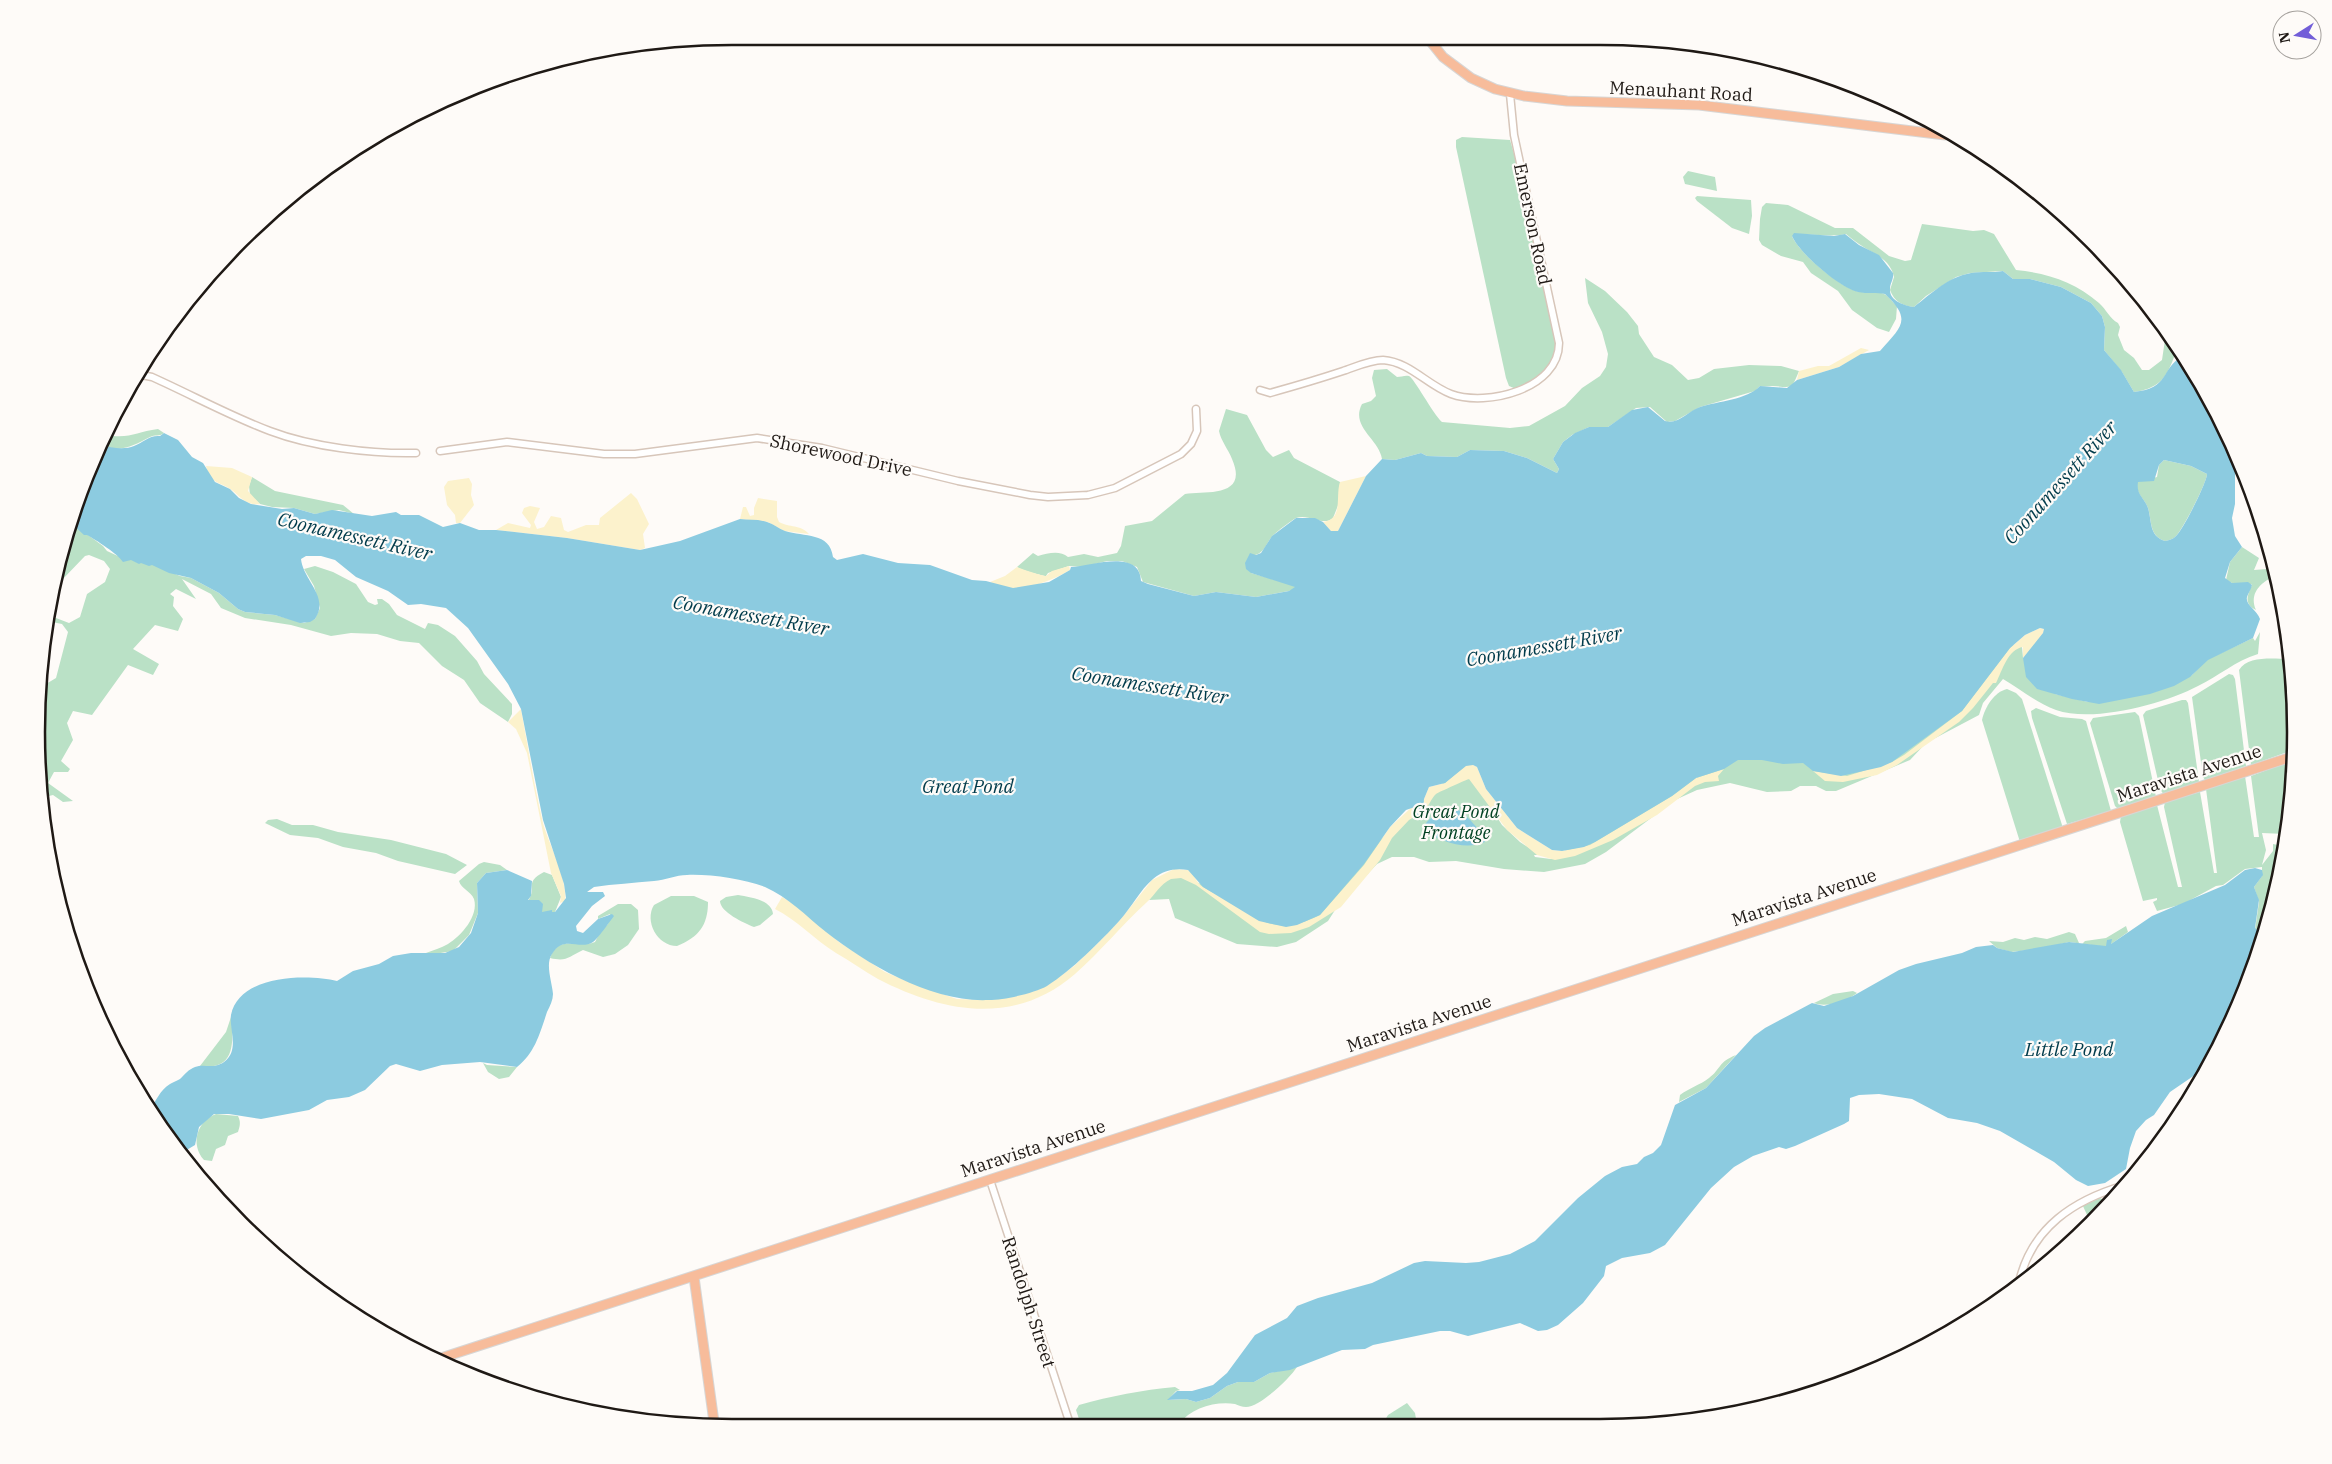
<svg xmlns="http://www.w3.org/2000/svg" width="2332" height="1464" font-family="'IBM Plex Serif',serif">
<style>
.green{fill:#bae1c6}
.sand{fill:#fcf2cc}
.water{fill:#8ccbe0;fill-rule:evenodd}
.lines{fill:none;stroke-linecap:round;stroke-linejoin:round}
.minor-casing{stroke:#d7c6ba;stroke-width:9}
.major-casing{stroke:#d7d6d5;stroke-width:11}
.minor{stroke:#fff;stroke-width:6}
.major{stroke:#f7bc9b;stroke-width:9}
.labels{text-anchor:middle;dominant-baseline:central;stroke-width:4.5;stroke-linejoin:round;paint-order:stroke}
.street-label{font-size:18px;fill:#1f1915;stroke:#fefbf8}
.park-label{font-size:18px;font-style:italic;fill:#014122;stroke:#fefbf8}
.water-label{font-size:19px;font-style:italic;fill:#003b4b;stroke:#fefbf8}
.rim{fill:none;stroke:#1f1915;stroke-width:2.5}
</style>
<rect width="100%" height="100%" fill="#fefbf8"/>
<g class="green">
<path d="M1462,137L1510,140L1520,174L1556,341C1554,370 1541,377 1516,389L1509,386L1506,378L1456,147V140Z"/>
<polygon points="1688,171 1715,177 1717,191 1685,184 1683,177"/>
<polygon points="1697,196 1751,200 1752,216 1749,234 1732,228 1697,201 1695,198"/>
<path d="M1766,203L1788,205L1835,228H1853L1889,256L1905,261L1911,260L1922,224L1973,231L1984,230L1994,234L2016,270C2047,273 2075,282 2099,303C2106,309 2110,319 2118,323L2120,327L2118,335L2124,350L2134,358L2142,370H2149L2162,360L2166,333L2177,349C2168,374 2163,388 2134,392L2122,372L2104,350L2105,327L2102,316L2091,303L2061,287L2030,279H2013L2003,271L1970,273L1956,277L1926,296L1914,307C1902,306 1894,301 1890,290L1894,277C1890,258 1873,254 1859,244C1854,241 1850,237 1846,234C1827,238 1810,232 1792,236C1799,253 1838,285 1856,291C1864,294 1879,290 1886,295C1890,298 1893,303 1897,306L1896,319L1889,332L1877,328L1852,310L1838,291L1811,273L1803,262L1781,256L1762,245L1759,240L1760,219L1762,207Z"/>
<path d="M1585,278L1605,291L1627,312L1638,326L1639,334L1654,357L1672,365L1688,380L1699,378L1714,369L1749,365L1781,366L1799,371C1791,391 1792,387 1772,386C1768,386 1764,387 1760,386L1755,391L1700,407L1675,421L1667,422L1650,407L1636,408L1608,427H1589L1572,435L1563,442L1553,459L1559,469L1557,473L1527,458L1504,451L1470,450L1457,457L1427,456L1421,453L1395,460L1382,459C1379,439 1350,427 1362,404L1371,401L1376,396L1372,378L1374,370L1387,369L1397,377C1401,377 1405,375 1409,376C1414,378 1433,414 1442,422L1510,428L1529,426L1565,406L1582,388L1600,376L1606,367L1608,354L1602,332L1588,303Z"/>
<path d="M1226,409L1247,415L1266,450L1273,457L1289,450L1294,458L1340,482L1339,503L1333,518C1323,527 1309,513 1296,518C1292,520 1273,534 1271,538C1266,544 1264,553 1255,555L1251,573L1293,585L1296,587L1294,590L1256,597L1216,592L1194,596L1143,582L1137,567L1122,561H1107L1083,567L1069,566L1048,573L1046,576C1043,576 1021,570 1017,567L1033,553L1038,556C1048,553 1060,550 1068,557L1084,554L1098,557L1117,553L1121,546L1125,526L1152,521L1185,494C1206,491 1249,498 1232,459C1228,449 1221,441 1219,431Z"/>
<path d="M158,429L164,433C159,437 155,434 150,437C132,446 122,453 102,445L106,435C130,439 136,432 158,429Z"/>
<path d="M2164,460L2191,466L2207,474C2207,482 2183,529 2176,536C2173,539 2170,540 2165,541C2149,536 2152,521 2148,508C2144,497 2136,495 2137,482L2157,477L2159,465Z"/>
<polygon points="252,477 275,491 343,505 354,514 339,510 315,514 294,508 272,507 260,504 250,495 249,486"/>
<polygon points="72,526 77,527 103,546 107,551 120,557 152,564 180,576 191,578 219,593 238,609 245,612 275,615 304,623 315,619 320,608 314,586 304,569 315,566 333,572 356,584 368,602 375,605 378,604 377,599 382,599 389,604 397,615 425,629 428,623 438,625 455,636 477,661 484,674 512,704 512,714 508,722 480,703 464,680 442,666 419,643 400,641 377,634 351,633 331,636 291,625 245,618 221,608 211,594 182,579 196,599 176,589 170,594 174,597 173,606 183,619 178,631 155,625 133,649 159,664 153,675 128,665 92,715 73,711 67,723 73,740 61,761 70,769 68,772 54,772 48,783 73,801 63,802 53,795 49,796 49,805 46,806 36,732 41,687 56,678 68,632 62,624 47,621 48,615 53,616 53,619 56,618 69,623 80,617 87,594 105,582 110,569 104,561 89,555 85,556 61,581 53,582 67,533"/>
<path d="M2242,547L2259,558L2254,570L2267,569L2270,573L2269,579C2257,586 2250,596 2256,610C2244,604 2247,596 2252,585L2251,584L2232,583L2226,580L2230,562Z"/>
<path d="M2260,632L2258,654C2235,661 2219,676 2198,686C2164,704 2093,723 2056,710C2037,703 2020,689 2003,679L1983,703L1979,715L1926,743L1910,760L1836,791H1826L1816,786H1800L1791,791L1767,792L1730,783L1697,790L1675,800L1606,852L1585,864L1544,872L1504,869L1456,861L1429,862L1414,857H1392L1377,864L1337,907L1328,921L1296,942L1277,947L1237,944L1175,918L1169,899L1149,900L1171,871L1289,922L1463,765L1502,825L1520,842L1537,853V855H1534L1535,857L1551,859L1677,786L2007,643L2022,647L2023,658L2055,694L2088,702L2140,695L2157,691L2192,675L2210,656L2219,654L2253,638L2255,641Z"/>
<path d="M2290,659V751L2251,765L2239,670C2248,655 2275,659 2290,659Z"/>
<polygon points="2229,674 2233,675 2235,679 2246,766 2205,780 2203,777 2192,697"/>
<path d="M2007,689L2016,693L2022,699L2062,825V827L2020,842L1982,720C1985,707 1994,692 2007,689Z"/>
<polygon points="2182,700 2186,700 2188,703 2199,782 2198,784 2164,795 2160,789 2143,715 2146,711"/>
<polygon points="2036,708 2060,717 2082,719 2086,721 2111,811 2067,824 2032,718 2031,711"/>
<polygon points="2135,712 2139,716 2156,797 2119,810 2115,806 2090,723 2093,718"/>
<path d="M2288,762C2301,771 2287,820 2285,834L2262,833L2266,850L2262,865L2273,851V844L2283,846L2272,912L2263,935L2255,930L2259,902L2254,887L2262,876V867L2245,869L2223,885L2216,886L2183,904L2157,911L2153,902L2157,900V898L2143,901L2120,822L2121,816L2157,805L2178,887H2182L2164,807L2165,802L2200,792L2214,873H2217L2206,789L2245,776L2254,837H2259L2251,776Z"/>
<polygon points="277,819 292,825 313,825 338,832 391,840 446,854 467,865 455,874 398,861 376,853 343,847 318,838 290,835 265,823 268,820"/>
<path d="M484,862L500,865L507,870L486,873L477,883L478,913L469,935L453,951L428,955L426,953C433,950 441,948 448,944C461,936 479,916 474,899C471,891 461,889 459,881L479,864Z"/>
<path d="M544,872L552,875L561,897L555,912H542L541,907L528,901C538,887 523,883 544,872Z"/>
<path d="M738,895C750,897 772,900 773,914L760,925L754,927C744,923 720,912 720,901L726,897Z"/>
<path d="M671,896H694L708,902C708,925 699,937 677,946C657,946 644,921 654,905Z"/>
<path d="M618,904H631L638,910L639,929L628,945L615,954L603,957L583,950C568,957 567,962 550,958C558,934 579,949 595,942L600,932L608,924L610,914L598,919V916Z"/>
<polygon points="2126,926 2128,932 2107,947 2069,942 2040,949 2011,952 1997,948 1989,941 2003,942 2015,938 2024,940 2035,937 2047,939 2069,932 2075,934 2079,943 2082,944 2085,941 2106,938"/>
<path d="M1853,991L1857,993C1847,1001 1826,1008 1814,1003L1833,994Z"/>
<path d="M231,1017C234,1043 235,1071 200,1066L226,1032Z"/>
<path d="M1736,1055L1706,1088L1679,1102L1680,1095C1689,1088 1700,1085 1709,1078C1721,1069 1718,1062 1736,1055Z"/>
<polygon points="483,1063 487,1065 517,1067 509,1077 499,1079 488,1072"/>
<path d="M216,1114L238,1116C241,1122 240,1126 238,1132L228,1136L225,1145L216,1149L212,1161L204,1160C190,1144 197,1121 216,1114Z"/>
<polygon points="2100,1198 2104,1200 2105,1205 2095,1216 2087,1215 2083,1206"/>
<path d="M1297,1367C1290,1378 1260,1407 1246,1407C1242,1407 1238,1405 1235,1404C1215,1401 1191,1408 1179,1424H1166L1156,1420L1147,1424H1085L1079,1419L1076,1410L1079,1405C1111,1396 1142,1390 1175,1387L1180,1390L1176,1391L1168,1400L1186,1399L1196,1402L1210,1398L1227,1386L1238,1382H1254L1270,1373Z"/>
<polygon points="1407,1403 1415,1413 1417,1425 1382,1425 1388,1415"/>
</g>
<g class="sand">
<polygon points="1861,348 1869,350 1839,367 1797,380 1799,371 1818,366 1829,366"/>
<path d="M206,466L232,468L252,477L248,491L260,504C248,506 241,498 233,491C221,481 211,486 206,466Z"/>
<path d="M1366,476L1338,531H1331L1323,522C1344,519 1335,497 1340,482Z"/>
<polygon points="469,478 472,484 471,495 474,505 460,523 456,523 455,515 447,505 444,487 448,481"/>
<polygon points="631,493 637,499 649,524 643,534 645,548 640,550 567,538 496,530 508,523 530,528 531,525 522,513 524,508 530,506 540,508 534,522 537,529 544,527 551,516 561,518 564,530 568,532 586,525 599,525 600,518"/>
<path d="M758,498L777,501V517L779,522C790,528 800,524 809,534L784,531L768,522L740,519L743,507H746L750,516L754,515V508Z"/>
<path d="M1069,566L1070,570C1050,582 1013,597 990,582L1005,576L1017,567C1021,569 1043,576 1046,576L1052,571Z"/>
<path d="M2040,628L2044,629C2043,639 2030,650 2023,658V647C2008,649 2002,671 1996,683H1993L1973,708L1959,722L1897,765L1877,775L1843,782L1825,781L1813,771L1847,776L1892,762L1904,755L1962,711L2010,648L2025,635Z"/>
<path d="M521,709C528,747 534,785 543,823C549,845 568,879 565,901L560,903L561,896L551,873L527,753L516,729L508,722Z"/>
<path d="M1466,765H1473L1477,767L1486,789L1517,828L1552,850L1562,851L1590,845L1672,796L1696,778L1724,769L1718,776L1719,781L1705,782L1695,786L1657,815L1613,840L1575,856L1555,860L1537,855L1507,830L1469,779C1468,779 1439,792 1436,794C1431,798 1430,806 1423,810L1424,799L1429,787L1445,783Z"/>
<path d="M1412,807H1416L1414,817L1409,820L1392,838L1380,860L1341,907L1309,927L1291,933L1269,934L1260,932L1196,885L1181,878L1171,879C1160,884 1155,895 1147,902C1122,925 1100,952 1075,974C1015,1026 944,1013 878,979C864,971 850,961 836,953C815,940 797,920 775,909L782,897L794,904L839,942L885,972L919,986L957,999L988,1000L1015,996L1048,985L1074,966L1099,942L1120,920L1152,880L1174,869L1188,870C1195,874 1196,883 1203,887C1212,893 1222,896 1231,902C1263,925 1282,934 1320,915L1364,865L1390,827Z"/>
</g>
<g class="water">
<path d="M1794,233L1834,236L1845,234L1859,245L1879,255L1893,273C1894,279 1890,283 1890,289C1889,301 1905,306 1914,307C1932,293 1948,277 1971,273C1982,271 1993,273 2003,271L2013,279H2030L2061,287L2091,303L2102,316L2105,327L2104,350L2121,370L2134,392C2170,388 2160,370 2182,356L2203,384L2235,457V504L2232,518L2235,536L2242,547L2230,562L2225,578L2232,583L2248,582L2252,585C2251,590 2248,593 2247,597C2245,605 2257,610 2260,619L2253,638L2208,660L2190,677L2174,686L2150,694L2099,704L2072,699L2037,689L2026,677L2023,658L2043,633L2044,629L2040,628L2025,635L2010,648L1962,711L1892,762L1881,767L1841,776L1813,771L1803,763L1783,764L1762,760H1738L1724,769L1696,778L1672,796L1595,842L1584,847L1562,851L1552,850L1517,828L1486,789L1477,767L1473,765L1466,766L1445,783L1429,787L1424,799L1423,812L1414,817L1415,807L1406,810L1390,827L1364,864L1320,915L1297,925L1286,927L1259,921L1203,887L1188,870C1175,868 1164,870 1153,879C1140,890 1131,908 1120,920C1100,942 1072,970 1047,986C1035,993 1004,1000 989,1000C933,1003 868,965 826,932C806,916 788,897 765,887C744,879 710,874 687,875C676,875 665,880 654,881C634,883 614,884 594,887L587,892H603L605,896L592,906L576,926L577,931L583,933L598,919L612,914L614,916C611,920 596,941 593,942C579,951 564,934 552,954C545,964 552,982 553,994C553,1000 550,1006 547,1012C540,1033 535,1053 517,1067L480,1062L442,1065L420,1071L396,1064L390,1066L365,1090L349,1097L327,1100L309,1110L261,1119L229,1114H214L199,1127L195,1145L180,1154L150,1111C155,1102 160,1090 170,1084C173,1082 177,1081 180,1079C184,1075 189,1069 195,1067C205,1063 212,1070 224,1062C240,1050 229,1030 231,1015C239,974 308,974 337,981L353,971L379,964L393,956L411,953H445L459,947L471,933L478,913L477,883L486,873L507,870L532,881L531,896L528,900H539L543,904L542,912L552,910V912H555L566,898L564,884L543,820L521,709L508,684L468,628L446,608L421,604L408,605L388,591L356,577L335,560L321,556H306L301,559C303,580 330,597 315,619L310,622L300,623L275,615L245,612L238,609L219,593L191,578L169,573L152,565L149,566L141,563L139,564L131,560L123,562C118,554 96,540 87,535H84L70,522L73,508L102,445C111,448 125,450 134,446C144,442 149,435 160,436L164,433L178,440L192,457L203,463L215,482L230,489L239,498L251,504L282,509L294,508L315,514L332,510L372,516L396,512L401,515H419L443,527L460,523L479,530H496L567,538L640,550L680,541L740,519C749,520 758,519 767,522C774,524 779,529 785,531C804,537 830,532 833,557L837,560L863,554L898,563L930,565L972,580L986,581L1013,588L1049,582L1070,570L1071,567C1091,566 1140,548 1141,581L1148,584L1194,596L1216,592L1256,597L1289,591L1295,587L1251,573L1246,569L1245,563L1250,553L1256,555L1261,553L1272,536L1296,518H1315L1323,522L1331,531H1338L1366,476L1382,459L1395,460L1421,453L1427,456L1457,457L1470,450L1504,451L1527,458L1557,473L1559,469L1553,459L1563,442L1575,433L1589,427H1608L1632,410L1648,407L1665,421C1678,425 1688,411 1700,407C1718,401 1747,400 1760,386L1787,388L1797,380L1839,367L1861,354L1880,351C1901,327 1913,320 1885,294C1877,292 1867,294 1858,292C1840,288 1799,253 1792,236ZM2164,460L2191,466L2207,474C2207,482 2183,530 2176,536C2173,539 2170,540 2165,541C2149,536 2152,522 2148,508C2144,497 2136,495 2138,482L2154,481L2159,465Z"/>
<path d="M1455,808C1464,812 1484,833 1485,842C1465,851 1440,841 1423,830C1424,819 1444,809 1455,808Z"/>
<polygon points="2255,868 2262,870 2263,875 2254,887 2259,900 2255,928 2263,935 2224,1040 2208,1066 2170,1092 2154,1115 2146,1120 2136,1131 2130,1148 2126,1169 2105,1183 2088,1186 2076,1180 2054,1162 2000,1131 1977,1123 1948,1118 1912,1099 1879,1094 1859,1095 1850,1098 1849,1121 1844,1124 1795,1146 1786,1149 1779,1147 1753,1156 1734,1167 1711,1188 1665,1245 1650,1253 1622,1258 1606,1266 1604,1276 1583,1303 1558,1325 1547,1330 1538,1331 1520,1323 1468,1336 1450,1331 1440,1331 1373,1345 1365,1349 1342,1350 1290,1370 1270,1373 1254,1382 1238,1382 1227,1386 1210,1398 1196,1402 1186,1399 1167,1400 1177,1391 1192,1391 1213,1385 1227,1373 1255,1335 1287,1318 1297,1306 1318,1298 1372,1283 1414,1263 1425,1261 1466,1263 1479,1262 1510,1254 1535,1241 1578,1198 1605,1176 1622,1167 1637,1164 1644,1157 1653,1153 1661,1145 1675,1105 1706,1088 1754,1036 1765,1028 1812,1003 1824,1006 1853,996 1899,970 1916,964 1962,953 1976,947 1993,945 1997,948 2013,952 2069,942 2106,946 2107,940 2112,939 2111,944 2152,916 2225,885 2245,870"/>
</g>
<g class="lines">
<defs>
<g id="minor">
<path d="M136,374L152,377C192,395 230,416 270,431C312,447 371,454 416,453"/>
<path d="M1260,390L1270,393C1295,386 1319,379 1343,371C1355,367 1370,360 1383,360C1410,362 1427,385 1451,394C1487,407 1559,389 1559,343L1514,135L1510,94"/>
<polyline points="440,451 507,442 604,454 635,454 757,438 822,448 958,481 1030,495 1048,497 1088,495 1115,488 1181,454 1191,444 1197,431 1196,409"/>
<polyline points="990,1180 1070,1424"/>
<path d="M2019,1282C2032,1227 2074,1200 2125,1185"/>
</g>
<g id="major">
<polyline points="1431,42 1443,57 1471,78 1495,89 1524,96 1567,101 1699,105 1945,135"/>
<polyline points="694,1277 714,1422"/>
<polyline points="438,1359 2294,756"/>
</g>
</defs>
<use href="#minor" class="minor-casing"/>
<use href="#major" class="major-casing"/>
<use href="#minor" class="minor"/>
<use href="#major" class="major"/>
</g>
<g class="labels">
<g class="street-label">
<text transform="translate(1681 91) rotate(3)">Menauhant Road</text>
<text transform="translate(1533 224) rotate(78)">Emerson Road</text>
<text transform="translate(841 455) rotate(12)">Shorewood Drive</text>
<text transform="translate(2189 773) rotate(-18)">Maravista Avenue</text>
<text transform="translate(1804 897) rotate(-18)">Maravista Avenue</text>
<text transform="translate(1419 1023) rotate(-18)">Maravista Avenue</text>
<text transform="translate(1033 1148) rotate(-18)">Maravista Avenue</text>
<text transform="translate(1029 1302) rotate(72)">Randolph Street</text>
</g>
<g class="park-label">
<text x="1456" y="811">Great Pond<tspan x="1456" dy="21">Frontage</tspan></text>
</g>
<g class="water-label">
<text transform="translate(2060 482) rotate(-48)">Coonamessett River</text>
<text transform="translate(355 536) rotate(13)">Coonamessett River</text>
<text transform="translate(751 615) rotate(10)">Coonamessett River</text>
<text transform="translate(1544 646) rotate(-10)">Coonamessett River</text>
<text transform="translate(1150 685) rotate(9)">Coonamessett River</text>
<text x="968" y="786">Great Pond</text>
<text x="2069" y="1049">Little Pond</text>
</g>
</g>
<path d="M0 0H2332V1464H0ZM732 45H1600A687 687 0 0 1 2287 732V732A687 687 0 0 1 1600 1419H732A687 687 0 0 1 45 732V732A687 687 0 0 1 732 45Z" fill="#fefbf8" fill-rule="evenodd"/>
<path class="rim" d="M732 45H1600A687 687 0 0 1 2287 732V732A687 687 0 0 1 1600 1419H732A687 687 0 0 1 45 732V732A687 687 0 0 1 732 45Z"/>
<g transform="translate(2297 35) rotate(259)"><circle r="24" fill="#fefbf8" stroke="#a5a19d"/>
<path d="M0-4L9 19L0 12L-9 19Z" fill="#725ed8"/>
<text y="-8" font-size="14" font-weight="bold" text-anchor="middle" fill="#1f1915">N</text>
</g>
</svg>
